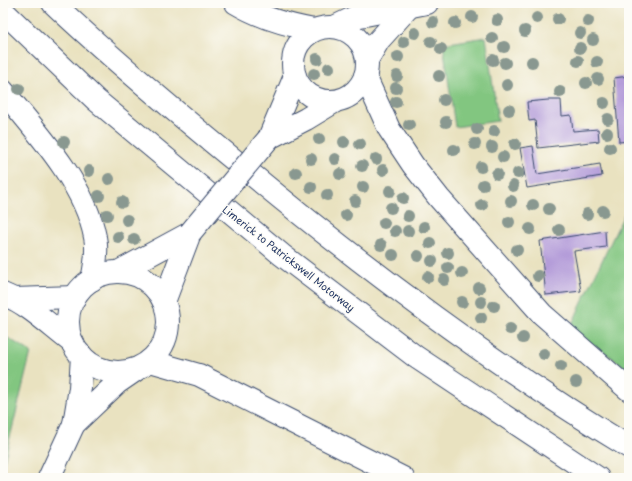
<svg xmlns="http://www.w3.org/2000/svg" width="632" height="481" font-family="'Playpen Sans',sans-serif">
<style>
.green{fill:#82c680;stroke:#4e7a6f}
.building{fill:#b49cd9}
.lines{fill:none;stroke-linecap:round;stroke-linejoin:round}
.secondary-casing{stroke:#3a4a6d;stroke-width:24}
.highway-casing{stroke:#3a4a6d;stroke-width:24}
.secondary{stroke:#fff;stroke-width:22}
.highway{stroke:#fff;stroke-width:22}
.secondary-bridge-casing{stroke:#3a4a6d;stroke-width:24;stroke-linecap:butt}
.secondary-bridge{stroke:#fff;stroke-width:22}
.tree{fill:#899890}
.labels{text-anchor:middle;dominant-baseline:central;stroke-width:3;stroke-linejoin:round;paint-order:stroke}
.street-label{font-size:10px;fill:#1b2f5e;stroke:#fdfcf7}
</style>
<rect width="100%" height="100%" fill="#fdfcf7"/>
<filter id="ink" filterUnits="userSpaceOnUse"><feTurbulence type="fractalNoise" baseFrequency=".025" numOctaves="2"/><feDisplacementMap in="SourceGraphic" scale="8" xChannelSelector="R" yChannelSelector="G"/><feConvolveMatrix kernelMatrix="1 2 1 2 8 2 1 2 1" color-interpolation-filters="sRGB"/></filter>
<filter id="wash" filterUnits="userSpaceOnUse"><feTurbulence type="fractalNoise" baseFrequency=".012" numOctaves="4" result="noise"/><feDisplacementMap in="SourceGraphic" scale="16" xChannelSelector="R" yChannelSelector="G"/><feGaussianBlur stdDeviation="0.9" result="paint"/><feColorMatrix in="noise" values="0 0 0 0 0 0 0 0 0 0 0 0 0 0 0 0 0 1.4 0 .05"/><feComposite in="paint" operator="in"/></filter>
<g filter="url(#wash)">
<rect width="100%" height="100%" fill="#e9e2c0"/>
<g class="green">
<polygon points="486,37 498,121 455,127 443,44"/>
<polygon points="629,204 629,370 570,328"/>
<polygon points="3,335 31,352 3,466"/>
</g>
<g id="blocks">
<g class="building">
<polygon points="629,76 629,141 619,142 614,78"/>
<polygon points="548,100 561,100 562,116 571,115 573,131 598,129 599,141 538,148 535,120 529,121 527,102"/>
<polygon points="533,146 537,174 600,164 602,176 527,188 520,148"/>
<polygon points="605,231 606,247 574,251 581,291 546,295 540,241"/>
</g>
</g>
</g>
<g filter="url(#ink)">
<use href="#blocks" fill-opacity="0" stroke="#3a4a6d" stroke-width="1"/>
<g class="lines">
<defs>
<g id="secondary">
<circle cx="330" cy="64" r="37"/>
<polyline points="334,27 355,17 427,3"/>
<polyline points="367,60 379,40 408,8"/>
<polyline points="269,138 306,119 334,102"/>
<polyline points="269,138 295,76"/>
<polyline points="118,272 190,233"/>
<circle cx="118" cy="322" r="50"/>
<path d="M3,294C30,305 50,326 73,343"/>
<polyline points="14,299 75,297"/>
<polyline points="164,302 190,233"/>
<polyline points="74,424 117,383 136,370"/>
<polyline points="49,478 74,424 80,388 82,356"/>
</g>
<g id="highway">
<path d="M53,3C114,61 179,115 244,168C366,269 493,365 629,447"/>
<path d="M236,3C261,18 286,25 314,30"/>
<polyline points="3,11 96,100 282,255 416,357 598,478"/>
<polyline points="365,76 389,129 413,165 439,198 542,314 629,390"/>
<path d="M3,91C37,132 85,184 95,237C98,251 95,266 92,280"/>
<polyline points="150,361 199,375 403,478"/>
</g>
</defs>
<use href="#secondary" class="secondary-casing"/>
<use href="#highway" class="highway-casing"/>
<use href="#secondary" class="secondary"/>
<use href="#highway" class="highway"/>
<defs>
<polyline id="secondary-bridge" points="190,233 269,138"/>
</defs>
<use href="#secondary-bridge" class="secondary-bridge-casing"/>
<use href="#secondary-bridge" class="secondary-bridge"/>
</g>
<g class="tree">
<circle cx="472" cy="17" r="6"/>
<circle cx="537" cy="18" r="6"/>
<circle cx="558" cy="19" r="6"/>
<circle cx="497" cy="20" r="6"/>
<circle cx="588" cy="21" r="6"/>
<circle cx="433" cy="22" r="6"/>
<circle cx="455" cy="23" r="6"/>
<circle cx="525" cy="31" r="6"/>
<circle cx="415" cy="33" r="6"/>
<circle cx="580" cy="33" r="6"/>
<circle cx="492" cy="38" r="6"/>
<circle cx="593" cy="40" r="6"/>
<circle cx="404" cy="42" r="6"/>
<circle cx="431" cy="42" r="6"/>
<circle cx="504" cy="47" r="6"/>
<circle cx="580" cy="48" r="6"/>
<circle cx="441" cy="49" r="6"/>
<circle cx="398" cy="57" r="6"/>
<circle cx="317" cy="59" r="6"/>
<circle cx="493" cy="60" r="6"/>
<circle cx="578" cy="61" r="6"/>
<circle cx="532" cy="62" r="6"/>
<circle cx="597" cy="62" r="6"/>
<circle cx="505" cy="63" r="6"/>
<circle cx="329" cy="68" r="6"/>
<circle cx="314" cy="74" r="6"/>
<circle cx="397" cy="76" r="6"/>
<circle cx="439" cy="76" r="6"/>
<circle cx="598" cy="79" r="6"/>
<circle cx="586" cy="83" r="6"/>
<circle cx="507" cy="85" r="6"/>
<circle cx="396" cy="88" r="6"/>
<circle cx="19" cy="89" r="6"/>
<circle cx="560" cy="92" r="6"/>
<circle cx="444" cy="100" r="6"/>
<circle cx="396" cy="102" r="6"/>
<circle cx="604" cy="103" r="6"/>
<circle cx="509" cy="110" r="6"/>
<circle cx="608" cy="119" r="6"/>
<circle cx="446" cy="122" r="6"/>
<circle cx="409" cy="125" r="6"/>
<circle cx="477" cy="129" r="6"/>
<circle cx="494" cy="131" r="6"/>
<circle cx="607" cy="133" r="6"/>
<circle cx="319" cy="139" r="6"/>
<circle cx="64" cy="142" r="6"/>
<circle cx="344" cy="142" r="6"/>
<circle cx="360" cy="144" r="6"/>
<circle cx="475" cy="144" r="6"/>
<circle cx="515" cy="144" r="6"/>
<circle cx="492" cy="147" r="6"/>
<circle cx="610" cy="148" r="6"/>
<circle cx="454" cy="150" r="6"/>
<circle cx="503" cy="157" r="6"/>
<circle cx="311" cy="159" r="6"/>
<circle cx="335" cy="159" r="6"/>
<circle cx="376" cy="159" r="6"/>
<circle cx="362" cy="166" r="6"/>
<circle cx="481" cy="167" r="6"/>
<circle cx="383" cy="170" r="6"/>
<circle cx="89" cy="171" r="6"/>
<circle cx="296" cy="173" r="6"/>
<circle cx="518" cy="173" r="6"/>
<circle cx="340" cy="174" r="6"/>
<circle cx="497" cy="174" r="6"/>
<circle cx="109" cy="179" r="6"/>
<circle cx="483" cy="185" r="6"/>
<circle cx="513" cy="186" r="6"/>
<circle cx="311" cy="187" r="6"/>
<circle cx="363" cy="187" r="6"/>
<circle cx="390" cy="191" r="6"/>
<circle cx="327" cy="195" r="6"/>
<circle cx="99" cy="196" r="6"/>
<circle cx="403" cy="198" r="6"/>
<circle cx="355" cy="201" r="6"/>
<circle cx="511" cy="201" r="6"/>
<circle cx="122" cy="202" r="6"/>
<circle cx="482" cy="205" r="6"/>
<circle cx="533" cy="205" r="6"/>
<circle cx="391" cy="208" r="6"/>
<circle cx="549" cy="209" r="6"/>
<circle cx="603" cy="211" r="6"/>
<circle cx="587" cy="214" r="6"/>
<circle cx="107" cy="215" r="6"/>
<circle cx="346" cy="215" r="6"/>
<circle cx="408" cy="216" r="6"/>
<circle cx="127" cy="220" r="6"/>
<circle cx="509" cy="222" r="6"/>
<circle cx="384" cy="223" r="6"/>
<circle cx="424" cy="227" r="6"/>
<circle cx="530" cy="229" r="6"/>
<circle cx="559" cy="230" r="6"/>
<circle cx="395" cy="231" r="6"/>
<circle cx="408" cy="231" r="6"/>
<circle cx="118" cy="237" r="6"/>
<circle cx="134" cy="239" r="6"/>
<circle cx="430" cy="243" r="6"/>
<circle cx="381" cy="245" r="6"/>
<circle cx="517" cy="250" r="6"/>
<circle cx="448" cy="253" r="6"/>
<circle cx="393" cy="255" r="6"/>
<circle cx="418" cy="256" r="6"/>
<circle cx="432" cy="261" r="6"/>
<circle cx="448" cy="268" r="6"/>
<circle cx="462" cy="273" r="6"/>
<circle cx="538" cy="276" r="6"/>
<circle cx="428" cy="277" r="6"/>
<circle cx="444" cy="280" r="6"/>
<circle cx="479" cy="288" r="6"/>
<circle cx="462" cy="302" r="6"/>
<circle cx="481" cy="302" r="6"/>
<circle cx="494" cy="306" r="6"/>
<circle cx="481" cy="318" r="6"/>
<circle cx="510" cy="329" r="6"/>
<circle cx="523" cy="338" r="6"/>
<circle cx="544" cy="354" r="6"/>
<circle cx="561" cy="366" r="6"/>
<circle cx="576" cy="382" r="6"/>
</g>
</g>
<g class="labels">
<g class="street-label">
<text transform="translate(289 258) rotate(38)">Limerick to Patrickswell Motorway</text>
</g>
</g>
<rect width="632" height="481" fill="none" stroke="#fdfcf7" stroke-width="16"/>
</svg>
